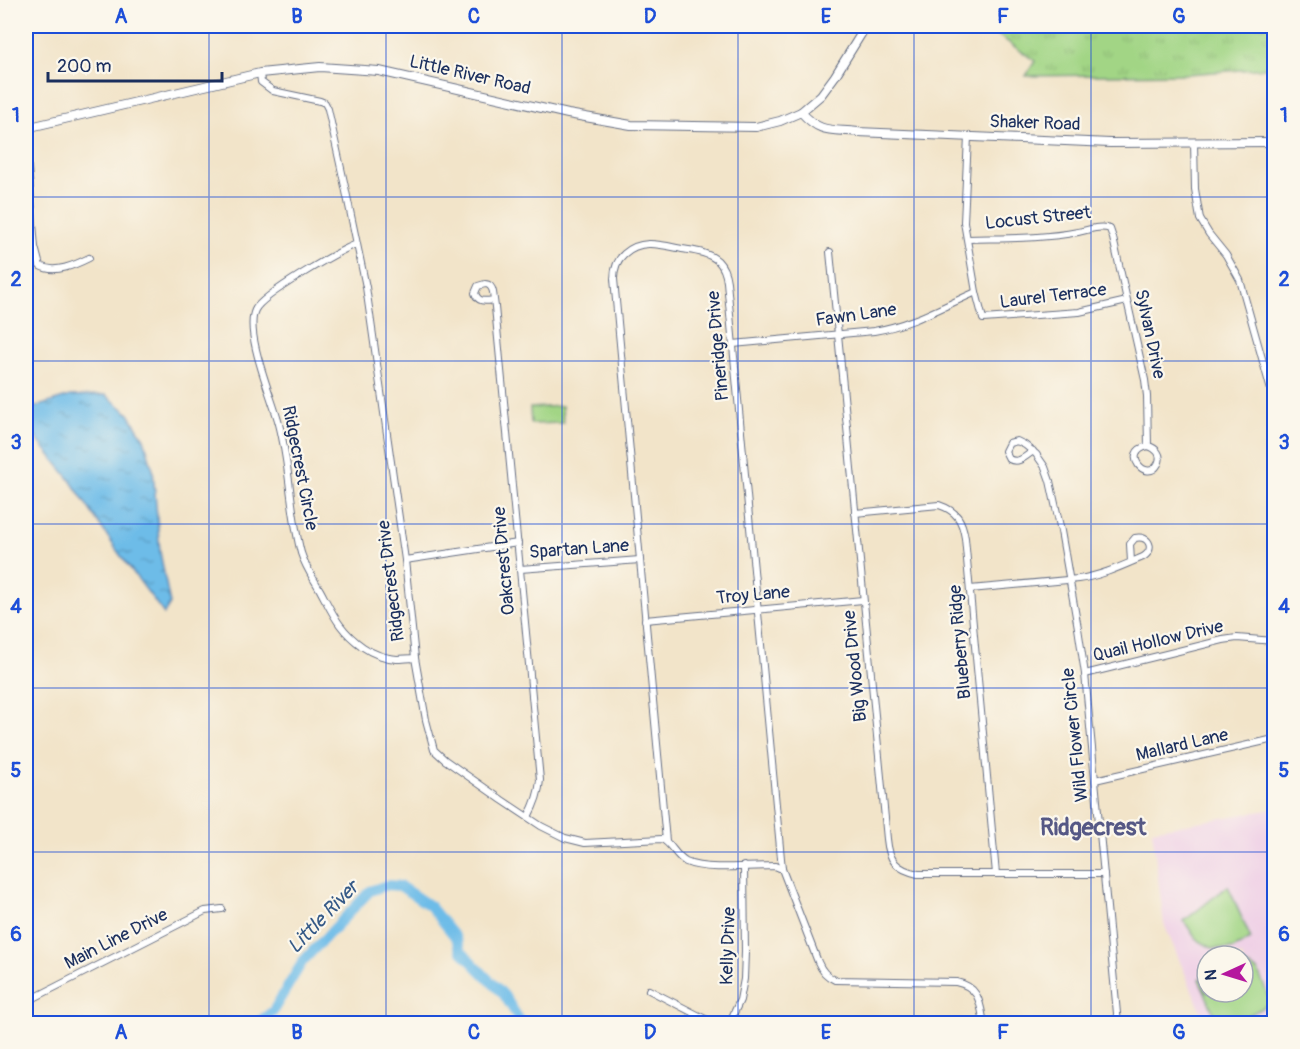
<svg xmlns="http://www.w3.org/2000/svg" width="1300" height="1049" font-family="Pangolin,sans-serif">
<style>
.built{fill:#efd0e6;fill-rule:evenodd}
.park{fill:url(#park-tufts);stroke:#5e8272;stroke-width:1.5}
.pitch{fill:#a2d585;stroke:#5e8272;stroke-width:1.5}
.water{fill:url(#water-ripples);stroke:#4476a3;stroke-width:1.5}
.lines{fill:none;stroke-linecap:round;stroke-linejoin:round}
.river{stroke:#6dbce8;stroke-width:10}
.street-casing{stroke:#666e83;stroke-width:8}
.secondary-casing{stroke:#666e83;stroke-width:10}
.street{stroke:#fff;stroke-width:6}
.secondary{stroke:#fff;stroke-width:8}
.grid{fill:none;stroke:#1d4ed8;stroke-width:1.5;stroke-opacity:0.55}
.labels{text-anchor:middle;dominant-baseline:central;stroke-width:4.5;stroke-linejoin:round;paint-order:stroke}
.street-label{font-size:18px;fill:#1b2f5e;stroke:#fbf7ec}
.water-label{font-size:20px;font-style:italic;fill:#345987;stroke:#fbf7ec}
.district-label{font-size:24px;font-weight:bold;fill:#555885;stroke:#fbf7ec}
.neatline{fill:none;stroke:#1d4ed8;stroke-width:2}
.grid-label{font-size:20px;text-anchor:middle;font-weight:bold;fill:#1d4ed8}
</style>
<defs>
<pattern id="park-tufts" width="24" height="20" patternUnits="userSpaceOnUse" patternTransform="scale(1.5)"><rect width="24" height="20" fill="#a2d585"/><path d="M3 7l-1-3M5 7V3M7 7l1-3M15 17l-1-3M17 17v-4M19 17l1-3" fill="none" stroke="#8bb775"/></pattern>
<pattern id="water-ripples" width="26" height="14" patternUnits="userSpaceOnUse" patternTransform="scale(1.5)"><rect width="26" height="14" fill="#6dbce8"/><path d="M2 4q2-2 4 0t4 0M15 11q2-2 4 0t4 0" fill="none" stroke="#5999bf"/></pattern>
</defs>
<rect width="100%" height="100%" fill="#fbf7ec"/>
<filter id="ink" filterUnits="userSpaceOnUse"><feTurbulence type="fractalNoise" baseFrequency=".0167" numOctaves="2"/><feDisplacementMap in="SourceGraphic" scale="12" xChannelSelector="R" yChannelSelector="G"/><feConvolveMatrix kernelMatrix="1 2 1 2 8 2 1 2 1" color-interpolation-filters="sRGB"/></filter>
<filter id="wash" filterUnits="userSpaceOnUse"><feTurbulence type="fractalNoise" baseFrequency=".008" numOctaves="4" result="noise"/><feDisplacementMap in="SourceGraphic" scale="24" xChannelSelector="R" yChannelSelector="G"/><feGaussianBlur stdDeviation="1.35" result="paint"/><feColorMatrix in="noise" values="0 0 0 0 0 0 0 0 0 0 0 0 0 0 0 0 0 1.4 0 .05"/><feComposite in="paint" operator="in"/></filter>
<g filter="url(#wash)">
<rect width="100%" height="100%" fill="#f2e4c9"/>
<path class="built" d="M1274,809V1023H1206L1164,924L1152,830ZM1207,956H1243V992H1207Z"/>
<polygon class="park" points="985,26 1274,26 1274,105 1269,68 1186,74 1026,76 1035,61"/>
<g class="pitch">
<polygon points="562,406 563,423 531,424 530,408"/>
<polygon points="1228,886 1251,939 1233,949 1212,948 1196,939 1184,921"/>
<polygon points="1243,964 1258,971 1271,1003 1235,1023 1218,1023 1199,979 1207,974 1207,992 1243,992"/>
</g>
<polygon class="water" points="106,395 129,414 144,439 153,470 160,552 170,604 164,614 118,552 68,477 35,437 29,409 70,396"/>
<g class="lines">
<polyline class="river" points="256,1024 273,1011 303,961 370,891 387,885 400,886 430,906 456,938 461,951 504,995 522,1024"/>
</g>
</g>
<g filter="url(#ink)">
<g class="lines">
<defs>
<g id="street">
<path d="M260,73L261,82L273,91L320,101L325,103L328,109L344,182L366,287L405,560L415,658L426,720L434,750L445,760L502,800L541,826L565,838L585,843L662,839C672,844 675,856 686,862C705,871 753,866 775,866L782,869"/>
<polyline points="968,137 964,222 976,292 983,319 1079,312 1127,301"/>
<polyline points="1194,142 1195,189 1200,219 1209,234 1226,255 1240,280 1274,401"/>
<path d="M26,144L35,247L40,266C55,274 75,265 89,258"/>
<path d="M968,239C1004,238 1042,239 1078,232C1088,230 1100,225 1110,229L1113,238L1145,380L1147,396L1148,446C1120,452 1147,484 1158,464C1163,455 1156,448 1148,446"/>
<path d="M357,244C340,250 262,295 255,310C244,333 272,397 279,424C290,466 290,511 301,553C305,566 313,578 320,590C333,614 339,630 363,647C373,654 384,658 397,659C403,659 409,658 415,658"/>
<path d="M830,252L887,839C889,861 896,869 918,874H1104"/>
<path d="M494,300C486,301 478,303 475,293L478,286L485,284C489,284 492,287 493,292L495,307L540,780C539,794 535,804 528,817"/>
<path d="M733,344L874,331C911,325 942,307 976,292"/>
<path d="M1033,451C1025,457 1018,464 1009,459L1005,451L1009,443L1017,441L1025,445L1036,454L1045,467L1050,481L1061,531L1078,628L1085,674L1118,1024"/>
<path d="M855,513L939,505C957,511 962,520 965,538L996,874"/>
<polyline points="405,560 518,543"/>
<polyline points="520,569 640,560"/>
<path d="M970,589L1078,579C1101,576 1122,566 1143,557C1155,550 1150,535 1135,538L1130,544L1131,562"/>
<polyline points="645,620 863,600"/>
<polyline points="1085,674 1223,640 1237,638 1274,641"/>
<polyline points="1095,780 1274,739"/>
<path d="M666,841L614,279C614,269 616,261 624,254C641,238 662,245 682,249C694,251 708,252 718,261C724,267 726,274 727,282L782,869L818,962C822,971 826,976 835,980L956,982C980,987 980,1003 984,1024"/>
<polyline points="649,990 715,1024"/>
<polyline points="26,1002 205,911 222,909"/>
<polyline points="729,1024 740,1000 744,979 745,952 744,866"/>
</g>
<g id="secondary">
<path d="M801,112C821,134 830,129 858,132L1110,143L1274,142"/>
<polyline points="26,128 260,73 320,67 379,71 568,114 631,125 756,127 780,121 801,112 821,95 835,76 866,26"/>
</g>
</defs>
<use href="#street" class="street-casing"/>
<use href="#secondary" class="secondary-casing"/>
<use href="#street" class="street"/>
<use href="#secondary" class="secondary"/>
</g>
</g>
<path class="grid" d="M209,26V1024M386,26V1024M562,26V1024M738,26V1024M914,26V1024M1091,26V1024M26,197H1274M26,361H1274M26,524H1274M26,688H1274M26,852H1274"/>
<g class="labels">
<g class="street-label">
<text transform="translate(470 75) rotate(13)">Little River Road</text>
<text transform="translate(1035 123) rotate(2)">Shaker Road</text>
<text transform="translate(1038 218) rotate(-6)">Locust Street</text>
<text transform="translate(1053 296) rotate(-7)">Laurel Terrace</text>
<text transform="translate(856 315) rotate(-8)">Fawn Lane</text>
<text transform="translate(1150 334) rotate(78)">Sylvan Drive</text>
<text transform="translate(718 346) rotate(-95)">Pineridge Drive</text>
<text transform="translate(300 468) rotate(79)">Ridgecrest Circle</text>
<text transform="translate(579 549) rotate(-4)">Spartan Lane</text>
<text transform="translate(504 561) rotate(-95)">Oakcrest Drive</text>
<text transform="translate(391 581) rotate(-97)">Ridgecrest Drive</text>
<text transform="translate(753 595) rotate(-5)">Troy Lane</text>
<text transform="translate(1158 641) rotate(-13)">Quail Hollow Drive</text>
<text transform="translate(960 642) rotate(-95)">Blueberry Ridge</text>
<text transform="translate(855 666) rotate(-96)">Big Wood Drive</text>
<text transform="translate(1075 735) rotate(-96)">Wild Flower Circle</text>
<text transform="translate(1182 745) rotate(-13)">Mallard Lane</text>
<text transform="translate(116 939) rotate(-27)">Main Line Drive</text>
<text transform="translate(728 946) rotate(-88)">Kelly Drive</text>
</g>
<g class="water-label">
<text transform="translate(323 917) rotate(-46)">Little River</text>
</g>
<g class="district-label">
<text x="1093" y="827">Ridgecrest</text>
</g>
</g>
<rect width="1300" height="1049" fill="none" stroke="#fbf7ec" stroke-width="66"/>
<g transform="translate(1225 974) rotate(266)"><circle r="28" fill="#fbf7ec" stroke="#a1a7b3" stroke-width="1.5"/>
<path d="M0-4.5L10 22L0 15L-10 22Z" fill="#b5179e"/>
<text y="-9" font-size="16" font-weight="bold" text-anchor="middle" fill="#1b2f5e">N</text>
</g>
<path d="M48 72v9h174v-9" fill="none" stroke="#1b2f5e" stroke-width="3"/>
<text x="57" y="72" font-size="18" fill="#1b2f5e" stroke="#fbf7ec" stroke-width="4.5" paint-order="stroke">200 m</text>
<rect x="33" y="33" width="1234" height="983" class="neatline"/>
<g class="grid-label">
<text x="121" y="23">A</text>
<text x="297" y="23">B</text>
<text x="474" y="23">C</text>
<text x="650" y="23">D</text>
<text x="826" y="23">E</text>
<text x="1003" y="23">F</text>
<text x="1179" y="23">G</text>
<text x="16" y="122">1</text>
<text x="1284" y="122">1</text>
<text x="16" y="286">2</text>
<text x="1284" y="286">2</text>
<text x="16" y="449">3</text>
<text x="1284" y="449">3</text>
<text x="16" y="613">4</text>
<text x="1284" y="613">4</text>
<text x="16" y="777">5</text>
<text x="1284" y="777">5</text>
<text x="16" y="941">6</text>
<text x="1284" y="941">6</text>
<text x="121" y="1039">A</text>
<text x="297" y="1039">B</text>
<text x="474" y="1039">C</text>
<text x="650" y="1039">D</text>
<text x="826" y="1039">E</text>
<text x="1003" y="1039">F</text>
<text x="1179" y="1039">G</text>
</g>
</svg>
